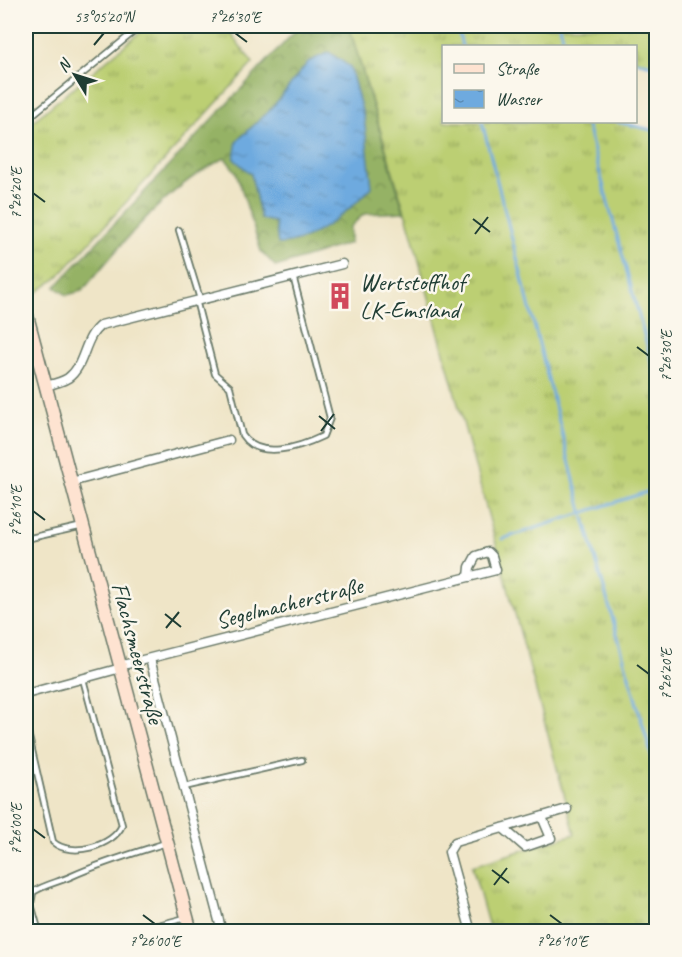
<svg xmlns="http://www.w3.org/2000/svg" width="682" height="957" font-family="Caveat,sans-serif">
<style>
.grass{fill:url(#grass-tufts);stroke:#6e8654;stroke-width:1.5}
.forest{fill:url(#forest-crowns);stroke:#5a784c;stroke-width:1.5;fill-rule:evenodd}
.water{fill:url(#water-ripples);stroke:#46748a;stroke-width:1.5}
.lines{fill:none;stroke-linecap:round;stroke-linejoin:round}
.stream{stroke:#6eaadf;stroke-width:3}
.lane-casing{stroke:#687867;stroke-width:8}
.street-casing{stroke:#687867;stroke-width:11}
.secondary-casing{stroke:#687867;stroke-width:15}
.lane{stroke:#fff;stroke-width:4.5}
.street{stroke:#fff;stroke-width:8}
.secondary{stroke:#fee3d1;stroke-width:12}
.ticks{fill:none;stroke:#1f3d34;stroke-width:2}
.labels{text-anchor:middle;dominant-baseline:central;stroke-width:5;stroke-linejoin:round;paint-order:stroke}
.poi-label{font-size:24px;fill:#1f3d34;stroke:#fbf7ec;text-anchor:start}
.street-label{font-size:24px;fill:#1f3d34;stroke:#fbf7ec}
.neatline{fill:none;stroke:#1f3d34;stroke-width:2}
.ticks-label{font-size:15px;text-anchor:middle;fill:#1f3d34}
</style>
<defs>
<pattern id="grass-tufts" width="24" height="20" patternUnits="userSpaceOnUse" patternTransform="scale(1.5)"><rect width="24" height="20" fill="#bccf73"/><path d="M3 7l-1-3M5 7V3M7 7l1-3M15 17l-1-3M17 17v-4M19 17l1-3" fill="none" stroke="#98a95f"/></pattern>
<pattern id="forest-crowns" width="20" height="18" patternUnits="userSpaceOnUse" patternTransform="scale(1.5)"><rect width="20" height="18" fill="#95b265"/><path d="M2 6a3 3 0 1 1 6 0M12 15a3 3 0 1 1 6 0" fill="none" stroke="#799254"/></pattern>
<pattern id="water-ripples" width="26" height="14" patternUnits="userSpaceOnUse" patternTransform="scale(1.5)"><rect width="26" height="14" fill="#6eaadf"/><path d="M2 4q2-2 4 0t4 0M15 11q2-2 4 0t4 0" fill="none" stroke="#5a8cb6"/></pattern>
</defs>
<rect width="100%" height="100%" fill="#fbf7ec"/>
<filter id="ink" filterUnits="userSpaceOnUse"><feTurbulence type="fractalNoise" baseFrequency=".0167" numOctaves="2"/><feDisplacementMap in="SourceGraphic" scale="12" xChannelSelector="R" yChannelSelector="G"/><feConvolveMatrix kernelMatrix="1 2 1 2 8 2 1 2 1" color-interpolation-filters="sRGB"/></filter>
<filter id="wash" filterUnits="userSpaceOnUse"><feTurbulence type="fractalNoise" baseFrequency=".008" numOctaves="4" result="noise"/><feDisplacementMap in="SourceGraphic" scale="24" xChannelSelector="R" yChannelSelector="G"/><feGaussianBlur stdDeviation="1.35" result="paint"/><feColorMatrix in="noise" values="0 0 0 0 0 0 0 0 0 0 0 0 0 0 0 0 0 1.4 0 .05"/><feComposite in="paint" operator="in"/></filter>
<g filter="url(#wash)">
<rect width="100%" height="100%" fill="#efe5c7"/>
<g class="grass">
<polygon points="148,26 225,26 253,63 58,277 29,298 26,282 26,127"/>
<polygon points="349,26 656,26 656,66 636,61 636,46 579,46 565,43 565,46 444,46 444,122 617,122 656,131 656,364 652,363 656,378 656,931 490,931 472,866 575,834 412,235"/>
</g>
<path class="forest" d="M300,26H349L404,212L364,214L350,227V243L276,267L261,251L236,172L225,158C164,188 125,241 82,291L67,295L55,287ZM271,109L278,243L275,222L261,218L251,174L237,141Z"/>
<path class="water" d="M329,52L350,67L364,118L372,187C351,209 310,245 278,244L275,222L261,219L251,174L234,159L237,141L271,109L308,62Z"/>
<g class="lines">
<g class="stream">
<polyline points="457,26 462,46"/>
<polyline points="560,26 565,46"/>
<polyline points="564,43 579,46"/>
<polyline points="636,61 656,66"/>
<polyline points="482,122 582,511 656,771"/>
<polyline points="586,122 656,378"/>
<polyline points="618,122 656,131"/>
<polyline points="502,539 656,489"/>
</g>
</g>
</g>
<g filter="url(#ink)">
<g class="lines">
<defs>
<g id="lane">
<polyline points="26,120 141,26"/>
<polyline points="179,230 200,299"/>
<path d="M196,300L215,374L230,387L242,435C259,461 300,447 323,436L330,418L293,276"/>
<polyline points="26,539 83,526"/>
<path d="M26,724L53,842C71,858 114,846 122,825L83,679"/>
<polyline points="184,787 302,760"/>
<path d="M39,932L31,904L33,892C46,884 59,882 72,876C103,862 134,853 166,843"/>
<polyline points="131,932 185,918"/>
</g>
<g id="street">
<path d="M45,386C53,384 62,382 68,378C86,365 83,338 101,325L342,264"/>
<polyline points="71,482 229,440"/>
<polyline points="150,659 222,932"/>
<polyline points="119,666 496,570 492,556 488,552 476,556 470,567 469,577"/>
<polyline points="26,694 121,668"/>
<polyline points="503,828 525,847 551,838 542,817"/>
<polyline points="471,932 449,852 455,842 567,809"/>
</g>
<polyline id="secondary" points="26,312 191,932"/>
</defs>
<use href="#lane" class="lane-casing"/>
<use href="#street" class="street-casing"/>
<use href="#secondary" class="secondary-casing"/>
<use href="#lane" class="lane"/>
<use href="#street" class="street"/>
<use href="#secondary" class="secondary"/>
</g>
</g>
<path class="ticks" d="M235,33L247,42M94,45L104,33M33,193L45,202M473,219L490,232M475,234L488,217M637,347L649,356M319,416L335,429M321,431L334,414M33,511L45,520M165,614L181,627M166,628L179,612M637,665L649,674M33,829L45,838M492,870L509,883M494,885L507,868M143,915L155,924M550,915L562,924"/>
<defs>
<symbol id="building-bare" viewBox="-9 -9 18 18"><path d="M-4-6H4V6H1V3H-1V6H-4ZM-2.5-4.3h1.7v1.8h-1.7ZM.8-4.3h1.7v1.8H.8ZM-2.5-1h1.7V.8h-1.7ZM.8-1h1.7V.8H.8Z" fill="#d1495b" stroke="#fbf7ec" stroke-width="2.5" paint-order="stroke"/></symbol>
</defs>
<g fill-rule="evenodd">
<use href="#building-bare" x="321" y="277" width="38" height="38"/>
</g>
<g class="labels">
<g class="poi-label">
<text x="360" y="282">Wertstoffhof<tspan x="360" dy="28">LK-Emsland</tspan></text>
</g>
<g class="street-label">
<text transform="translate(289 603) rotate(-14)">Segelmacherstraße</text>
<text transform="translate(138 653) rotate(75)">Flachsmeerstraße</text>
</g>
</g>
<rect width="682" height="957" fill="none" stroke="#fbf7ec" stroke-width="66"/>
<rect x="442" y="45" width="195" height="78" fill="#fbf7ec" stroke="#a3ada2" stroke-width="1.5"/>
<rect x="454" y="64" width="30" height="9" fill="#fee3d1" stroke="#a3ada2" stroke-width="1.5"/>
<text x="496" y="75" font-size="18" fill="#1f3d34">Straße</text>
<rect x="454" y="90" width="30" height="18" fill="url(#water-ripples)" stroke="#a3ada2" stroke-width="1.5"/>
<text x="496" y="105" font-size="18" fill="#1f3d34">Wasser</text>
<g transform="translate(75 75) rotate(308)" stroke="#fbf7ec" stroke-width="4.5" paint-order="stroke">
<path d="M0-4.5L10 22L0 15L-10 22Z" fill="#1f3d34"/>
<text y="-9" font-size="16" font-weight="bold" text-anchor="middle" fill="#1f3d34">N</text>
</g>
<rect x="33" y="33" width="616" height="891" class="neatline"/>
<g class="ticks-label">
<text x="104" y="22">53°05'20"N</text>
<text x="235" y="22">7°26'30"E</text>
<text transform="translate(16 193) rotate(-90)" y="5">7°26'20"E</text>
<text transform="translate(666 356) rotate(-90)" y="5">7°26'30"E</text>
<text transform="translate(16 511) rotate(-90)" y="5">7°26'10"E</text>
<text transform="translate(666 674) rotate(-90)" y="5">7°26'20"E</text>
<text transform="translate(16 829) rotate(-90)" y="5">7°26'00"E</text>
<text x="155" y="946">7°26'00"E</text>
<text x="562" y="946">7°26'10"E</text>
</g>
</svg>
